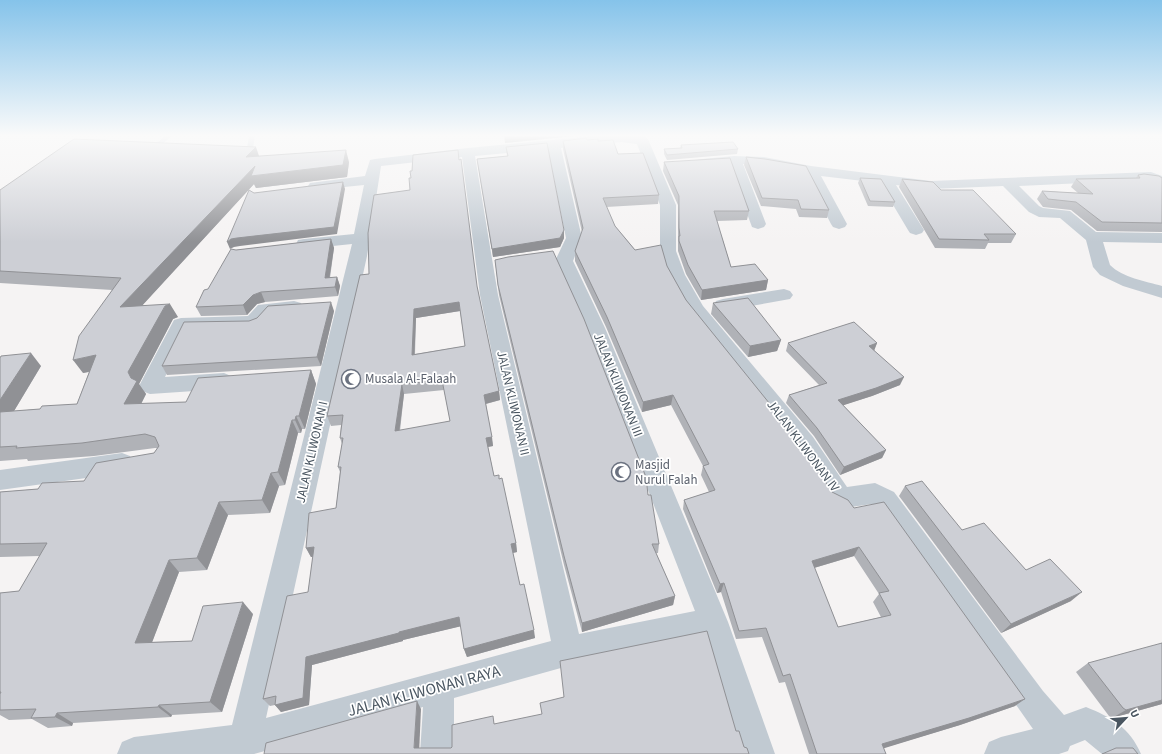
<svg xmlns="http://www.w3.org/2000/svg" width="1162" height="754" font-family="'Source Sans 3',sans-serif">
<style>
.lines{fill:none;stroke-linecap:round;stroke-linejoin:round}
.lane{fill:#c1cad2;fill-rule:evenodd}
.street{fill:#c1cad2;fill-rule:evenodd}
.wall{fill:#b0b2b7;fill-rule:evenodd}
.shaded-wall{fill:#909195}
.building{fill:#cdcfd5;stroke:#909195;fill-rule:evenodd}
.labels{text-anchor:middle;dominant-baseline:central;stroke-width:3.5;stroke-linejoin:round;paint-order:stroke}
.worship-label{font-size:13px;fill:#5b616d;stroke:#fff;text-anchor:start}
.street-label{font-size:13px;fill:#4a5661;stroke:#fff}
.near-street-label{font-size:16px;fill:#4a5661;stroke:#fff}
</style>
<rect width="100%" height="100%" fill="#f5f3f3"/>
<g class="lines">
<g class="lane">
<polygon points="165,136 172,136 161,145 157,145 157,143"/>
<polygon points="249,136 255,136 253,148 250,150 247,148"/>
</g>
<g class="street">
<path d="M595,136H644L648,139L676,205V251L685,275L703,306L813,437L847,487L875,483L894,492L1043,691L1064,715L1086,707C1111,717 1130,728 1141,754H1102L1085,740L1070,746L1068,751L1059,754H984L989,742L1001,737L1033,729L876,506L872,504L844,508L829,501L797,449L686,309L667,275L660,251V205L637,144L621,142L561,148L582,238L573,261L605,328L728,622L775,754H741L705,638L568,666L454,698V754H420L423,707L254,754H117L122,742L134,737L232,725L352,244L304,249L298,248L296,244L298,240L304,239L354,234L364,185L315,190L310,189L308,186L310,183L365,176L370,160L375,159L468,148ZM548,149L566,238L555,261L585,328L695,611L579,634L498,295L475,156ZM462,157L480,295L551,641L266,718L367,256L381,166Z"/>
<path d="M734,156L764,157L811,166L931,181L1151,172L1162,176V186L1148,180L1019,186L1039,206L1043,208L1070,211L1096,232L1162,233V243L1103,242L1110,265C1123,278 1145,281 1162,286V298L1123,286L1100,275L1093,267L1086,240L1060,218L1039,217L1029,212L1003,186L931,189L896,185L924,230L922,233L916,235L910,233L908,230L880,183L821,176L847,224L845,227L839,229L833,227L831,224L805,173L764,165L743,164L766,224L764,227L758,229L752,227L729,165L702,167L697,166L695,163L697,160L702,159Z"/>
<polygon points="784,289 790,291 793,295 790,299 723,311 716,309 714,305 716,301 723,299"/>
<polygon points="294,301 301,303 303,307 301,311 270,315 260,326 253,328 188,330 165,377 224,373 231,376 235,381 231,386 224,389 150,394 142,391 139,386 174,320 181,318 248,316 258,305"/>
<polygon points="122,453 130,456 134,463 130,470 122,473 0,490 0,470"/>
</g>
</g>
<g class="wall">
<path d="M587,140L598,141L618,154L659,195L658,204L606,207L615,226L635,250L667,266L686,300L832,492L854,508L1015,706L960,725L883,748L886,754H809L785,682L779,683L762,637L736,639L721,592L717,593L683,509L684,500L709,492L701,475L703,466L671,405L642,412L606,327L575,261V251L582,232L563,149V141ZM854,556L879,594L873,602L881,617L838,627L814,568Z"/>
<polygon points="681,145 738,149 737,154 667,160 664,154 664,149 680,148"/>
<polygon points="506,147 564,230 564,238 560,247 493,257 477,159 507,156"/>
<polygon points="259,156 349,162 347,177 256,188 254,184 142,305 178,317 173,319 139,384 146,394 141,404 186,402 311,370 316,384 305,429 302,429 301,433 298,433 285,485 279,486 270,513 228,515 207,570 179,572 152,642 192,641 253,614 222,712 172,715 171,717 73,723 72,726 48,728 32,719 9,720 0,715 0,593 19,591 40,556 0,557 0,492 38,489 84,481 154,453 157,448 155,448 94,456 28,461 27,459 0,461 0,358 41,366 14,411 40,409 77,404 89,372 83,373 112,290 0,283 0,190"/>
<polygon points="746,157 829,210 827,218 799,217 796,209 761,206 744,165"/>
<polygon points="664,162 749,211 747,220 717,221 731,267 768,280 766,290 701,300 686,274 678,251 678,205 663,171"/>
<polygon points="1138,175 1162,178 1162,232 1097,231 1071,210 1043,207 1037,199 1042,191 1078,193 1071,187 1076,179 1136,178"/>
<polygon points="860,178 895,202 893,207 868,206 858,183"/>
<polygon points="902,179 941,190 1016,234 1011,243 988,243 985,249 935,248 899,187"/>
<polygon points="331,239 334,248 330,278 337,277 340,286 338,296 265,302 257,304 247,315 201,316 196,307 236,250"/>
<polygon points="495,260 648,495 659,544 658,553 656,553 675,596 673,605 582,632 564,565 499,295"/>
<path d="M360,275L477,287L499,391L500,400L486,404L493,446L488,447L494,476L516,543L517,552L513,553L520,585L535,638L467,657L464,649L461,626L403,640V641L312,665L309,705L281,712L275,705L270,706L263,699L308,592L313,557H311L306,548L336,508L340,472L338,467L342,444L340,438L341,425L331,426L327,416ZM460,311L465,346L415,354L416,318ZM444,390L450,421L400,431L404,394Z"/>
<polygon points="713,303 781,340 777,351 748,357 711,314"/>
<polygon points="334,311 321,366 167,375 162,366 249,321"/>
<polygon points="788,343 877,343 874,350 900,385 872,396 843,405 886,450 882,458 840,475 814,436 786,403 789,395 819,385 786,351"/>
<polygon points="905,486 962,530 1026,570 1071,601 1001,633 899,496"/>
<polygon points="1088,663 1162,704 1112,718 1109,716 1076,672"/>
</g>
<g class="shaded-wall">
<polygon points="504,136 574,136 505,143"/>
<polygon points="256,147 260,159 246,157"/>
<polygon points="346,150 349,162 347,177 256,188 254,184 129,320 120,307 255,166"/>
<polygon points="343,182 345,189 337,234 240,246 234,247 230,249 227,242 231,239"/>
<polygon points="564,230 564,238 560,247 493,257 492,249"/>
<polygon points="331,239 334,248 328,287 325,278"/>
<polygon points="337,277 340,286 338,296 335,287"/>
<polygon points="768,280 766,290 701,300 702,290"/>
<polygon points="261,292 265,302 257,304 247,315 243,305 253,295"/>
<polygon points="331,302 334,311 321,366 317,357"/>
<polygon points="459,302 460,311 416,318 414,364 412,355 414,309"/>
<polygon points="170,304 178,317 173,319 139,384 146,394 134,418 124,404 131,378 128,372 165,306"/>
<polygon points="781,340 777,351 748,357 750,346"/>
<polygon points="877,343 874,351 869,346"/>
<polygon points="31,353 41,366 5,426 0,420 0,400"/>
<polygon points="96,355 106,368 83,373 73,360"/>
<polygon points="311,370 316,384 305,429 299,416"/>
<polygon points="904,377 900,385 872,396 835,408 838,400"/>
<polygon points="402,384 404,394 398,441 395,431"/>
<polygon points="499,391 500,400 485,404 484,395"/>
<polygon points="673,395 671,405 642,412 643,402"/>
<polygon points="296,416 302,429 301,433 295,420"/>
<polygon points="292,420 298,433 285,485 278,472"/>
<polygon points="492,437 493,446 487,447 486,438"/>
<polygon points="886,450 882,458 840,475 844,467"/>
<polygon points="271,473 279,486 270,513 262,500"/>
<polygon points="219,502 228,515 207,570 197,558"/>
<polygon points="516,543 517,552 512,553 511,544"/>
<polygon points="314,547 319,556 311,557 306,548"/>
<polygon points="859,547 854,556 807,570 812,561"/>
<polygon points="169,560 179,572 148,653 135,643"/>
<polygon points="724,583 721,592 717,593 720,584"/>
<polygon points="1082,592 1071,601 1001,633 1011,624"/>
<polygon points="675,596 673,605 582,632 582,623"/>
<polygon points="243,602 253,614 222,712 210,702"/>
<polygon points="459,617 462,626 403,640 403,641 312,665 309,705 281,712 275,705 306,657 399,632"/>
<polygon points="534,630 535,638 467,657 464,649"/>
<polygon points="1025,699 1015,706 960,725 875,751 882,744"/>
<polygon points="1162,700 1162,704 1112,718 1126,710"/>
<polygon points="417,701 421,709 419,754 414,748"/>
<polygon points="159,705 172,715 171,717 158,707"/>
<polygon points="57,713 73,723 72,726 55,717"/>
</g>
<g class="building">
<path d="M586,138L587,140L598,139V141L613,140L618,154L643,153L659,195L603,198L615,226L635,250L661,245L667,266L686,300L799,440L832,492L848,500L854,508L884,502L1025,699L969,718L882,744L886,754H817L790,674L783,676L766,628L739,631L724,583L720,584L684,500L715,490L703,466L709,464L673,395L643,402L607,317L575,251L583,228L563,141ZM859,547L889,591L879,593L891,615L838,627L812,561Z"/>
<polygon points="74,139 256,147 246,157 346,150 343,165 251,176 255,166 120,307 170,304 165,306 128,372 131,378 137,381 124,404 186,402 198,378 311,370 299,416 296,416 295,420 292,420 278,472 271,473 262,500 219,502 197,558 169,560 135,643 192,641 203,606 243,602 210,702 159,705 158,707 57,713 55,717 31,718 36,709 0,710 0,694 1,692 0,692 0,593 19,591 47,543 0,544 0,492 38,489 42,483 84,481 96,463 154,453 159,446 155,437 145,434 82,443 16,448 17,446 0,447 0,412 40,409 42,406 77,404 96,355 73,360 79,336 121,278 0,271 0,190"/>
<polygon points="733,142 738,149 667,155 664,149 682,148 681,145"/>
<polygon points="547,143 564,230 560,238 492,249 477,159 508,156 506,147"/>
<path d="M458,150L459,160L461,159L477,286L499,391L484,395L492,437L486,438L494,476L499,475V479L502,478L516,543L511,544L520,585L524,584L534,630L464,649L459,617L399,632V633L306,657L303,698L275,705L276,696L263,699L287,596L308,592L314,547L306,548L309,513L336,508L341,467H338L343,438H340L343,415L327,416L360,275L369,274L368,233L374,195L410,190L409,178H411L410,171H412L413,155ZM459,302L465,346L412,355L414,309ZM442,380L450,421L395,431L402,384Z"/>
<polygon points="746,157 765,159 806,166 829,210 801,209 798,200 762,198"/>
<polygon points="730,158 749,211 714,211 731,267 755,264 768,280 702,290 688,265 679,241 679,236 680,236 679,228 679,196 664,162"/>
<polygon points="1144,174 1159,176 1162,178 1162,223 1102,222 1076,202 1048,199 1042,191 1093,194 1076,179 1140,178 1138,175"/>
<polygon points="860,178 881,179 895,202 870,201"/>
<polygon points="902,179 933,182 941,190 973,190 1016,234 984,234 989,240 939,239"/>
<polygon points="343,182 334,227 237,238 231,239 227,242 249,190 254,193"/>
<polygon points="331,239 325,278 337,277 335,287 261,292 253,295 243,305 196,307 204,290 208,289 231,249 236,250"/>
<polygon points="553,251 584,319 646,477 648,495 651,495 659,544 652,544 675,596 582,623 564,556 498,285 495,260 508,257"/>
<polygon points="748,298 781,340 750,346 713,303"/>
<polygon points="331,302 317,357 162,366 184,322 249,321 257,318 268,306"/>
<polygon points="854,322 877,343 869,346 904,377 876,388 838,400 886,450 844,467 817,428 789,395 827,383 788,343"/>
<polygon points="31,353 0,400 0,358 1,356"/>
<polygon points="922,481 962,530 984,523 1026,570 1050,559 1082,592 1011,624 905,486"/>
<polygon points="707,631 736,731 739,731 744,747 747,748 749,754 264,754 266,743 417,701 414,748 451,748 452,747 452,725 493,716 494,724 542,714 540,703 564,697 560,661"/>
<polygon points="1162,643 1162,700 1126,710 1123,708 1088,663"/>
<polygon points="1116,748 1133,748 1138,754 1102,754"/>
</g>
<linearGradient id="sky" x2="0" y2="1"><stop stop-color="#85c3ea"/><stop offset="0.56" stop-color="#fafafa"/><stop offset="1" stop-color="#fafafa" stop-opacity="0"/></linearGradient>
<rect width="1162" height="242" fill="url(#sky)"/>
<defs>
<symbol id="mosque-ring" viewBox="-11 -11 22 22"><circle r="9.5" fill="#fff" stroke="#6b7280" stroke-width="1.5"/><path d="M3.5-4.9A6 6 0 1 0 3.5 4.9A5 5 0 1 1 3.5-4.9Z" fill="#6b7280"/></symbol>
</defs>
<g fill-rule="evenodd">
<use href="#mosque-ring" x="340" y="368" width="22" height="22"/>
<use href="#mosque-ring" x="610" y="461" width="22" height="22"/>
</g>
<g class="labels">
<g class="worship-label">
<text x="365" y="379">Musala Al-Falaah</text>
<text x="635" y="465">Masjid<tspan x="635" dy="15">Nurul Falah</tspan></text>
</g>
<g class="street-label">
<text transform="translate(618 385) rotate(68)">JALAN KLIWONAN III</text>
<text transform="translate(513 403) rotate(77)">JALAN KLIWONAN II</text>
<text transform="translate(803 446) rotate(53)">JALAN KLIWONAN IV</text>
<text transform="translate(312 452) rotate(-77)">JALAN KLIWONAN I</text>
</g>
<g class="near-street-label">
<text transform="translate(424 691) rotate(-15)">JALAN KLIWONAN RAYA</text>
</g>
</g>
<g transform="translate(1126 718) rotate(64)" stroke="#ffffff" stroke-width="3" paint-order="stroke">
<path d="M0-3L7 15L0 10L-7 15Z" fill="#4a5661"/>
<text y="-6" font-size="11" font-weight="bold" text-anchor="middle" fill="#4a5661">U</text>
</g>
</svg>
